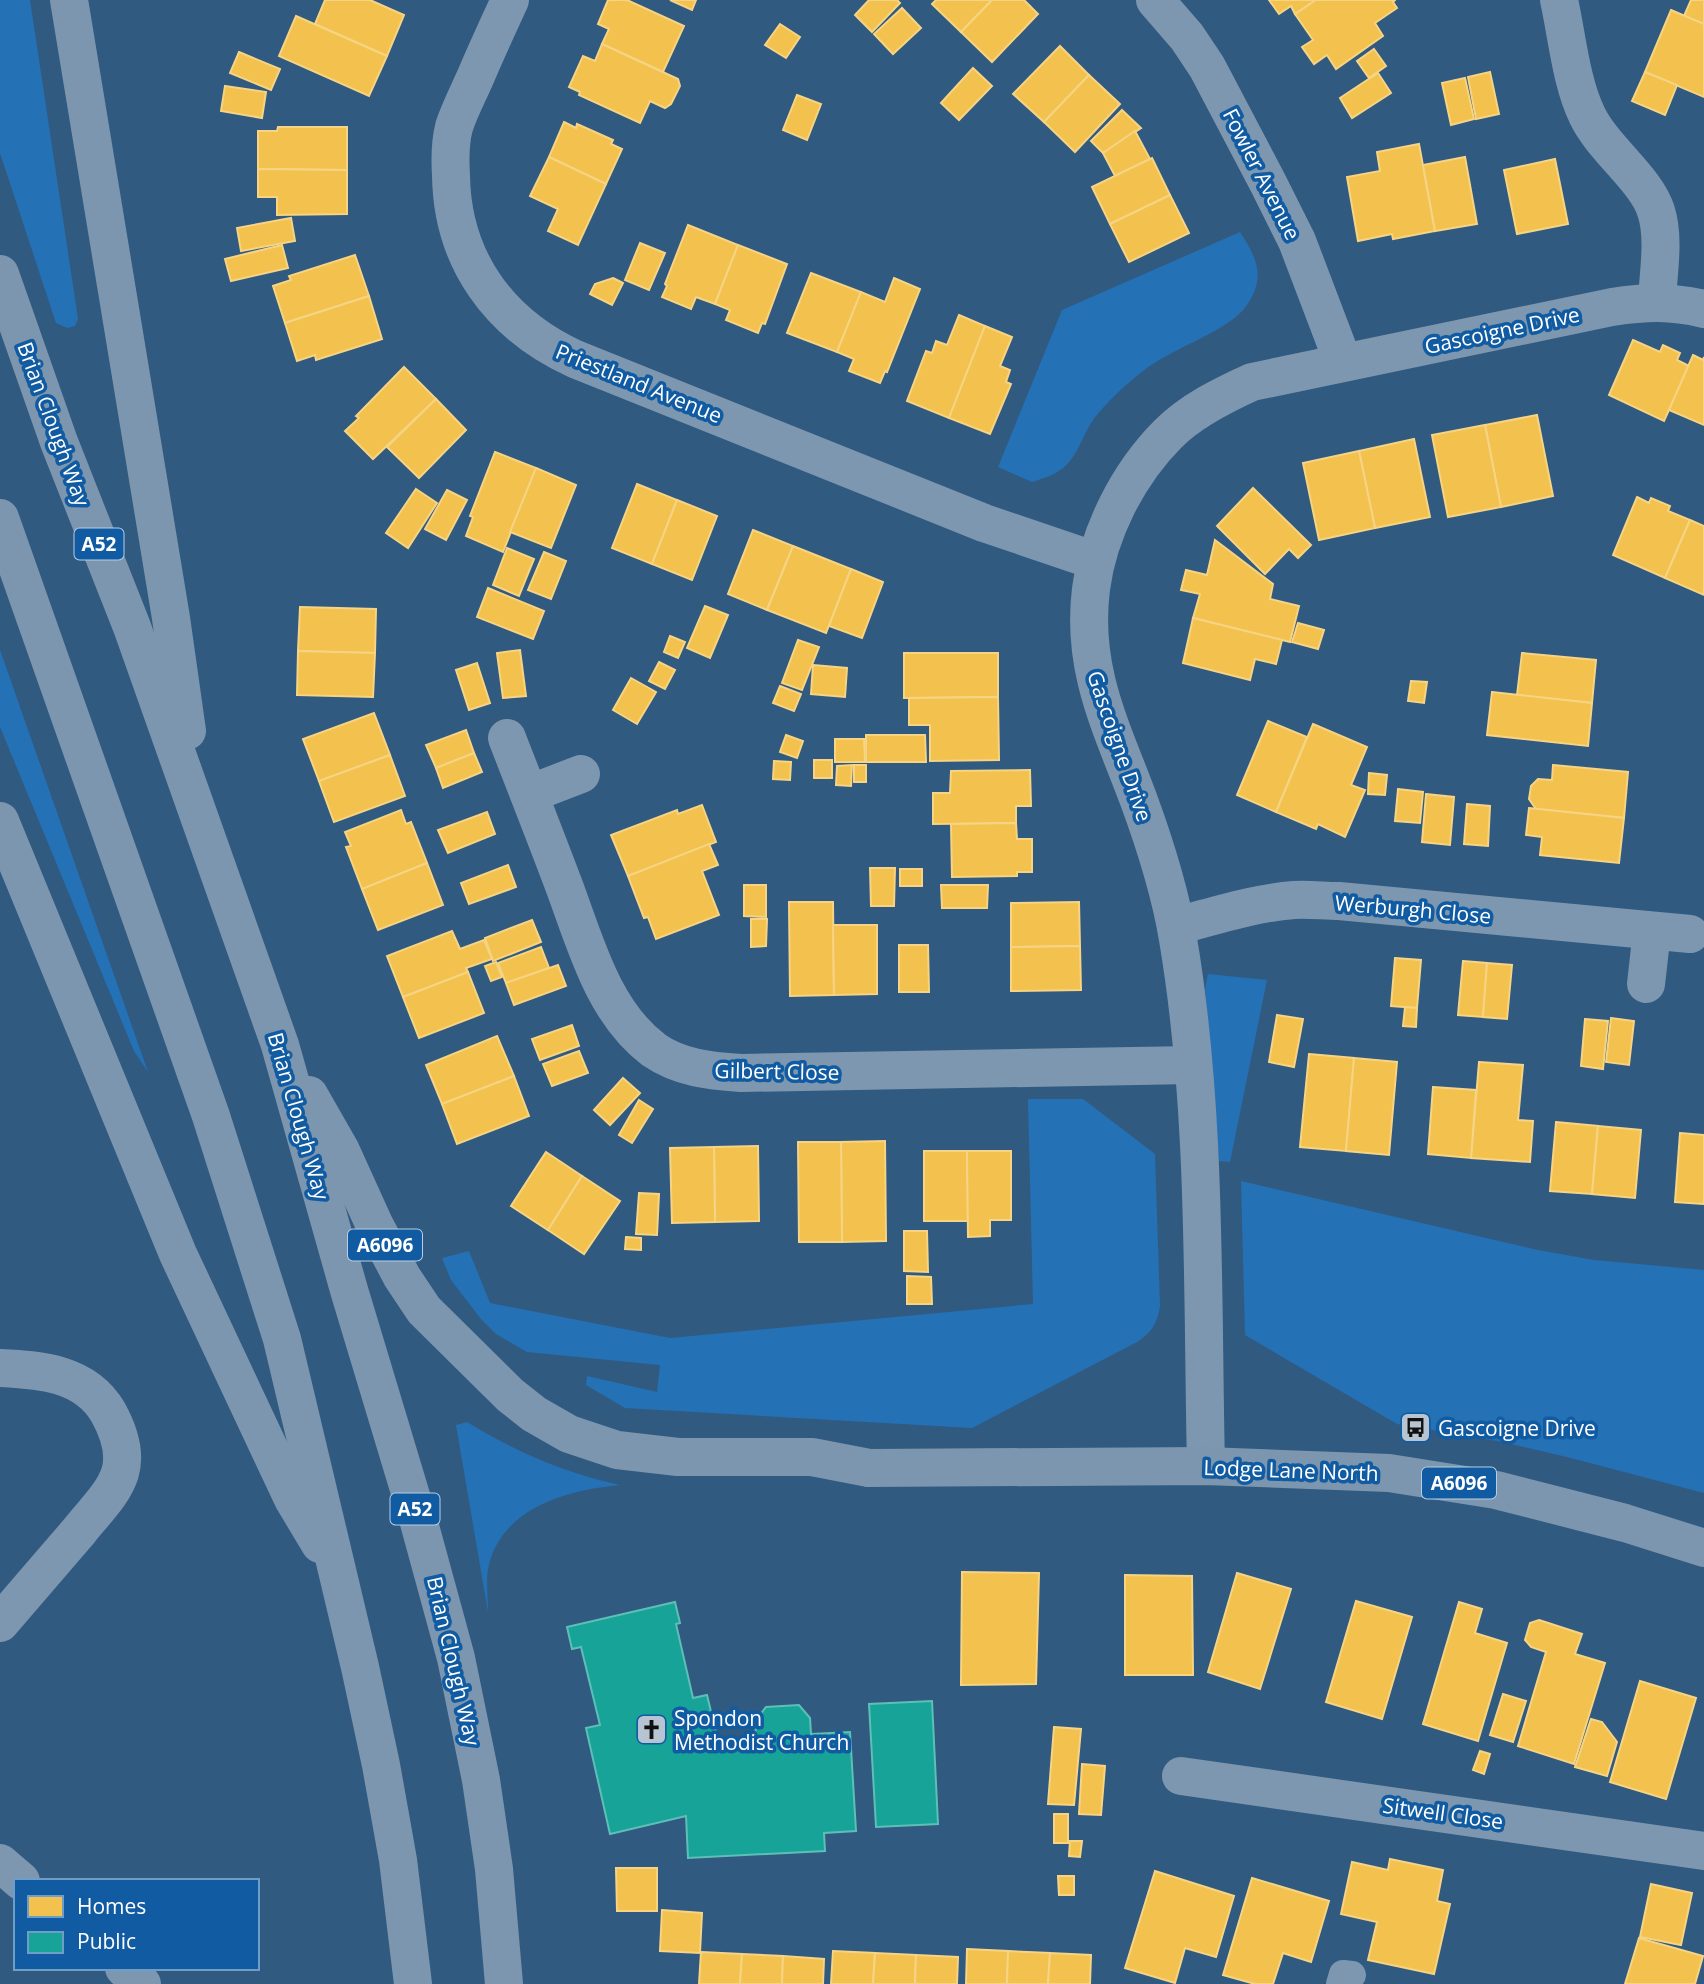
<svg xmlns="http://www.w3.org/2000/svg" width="1704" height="1984" font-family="'Open Sans',sans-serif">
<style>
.green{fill:#2571b6}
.homes{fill:#f2c14e;stroke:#f6d483;stroke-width:2}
.public{fill:#17a398;stroke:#5dbfb7;stroke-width:2}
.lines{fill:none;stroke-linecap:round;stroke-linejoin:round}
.lane{stroke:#7d97b0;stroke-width:28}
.street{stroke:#7d97b0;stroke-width:38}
.primary{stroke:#7c96af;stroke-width:38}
.highway{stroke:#7c96af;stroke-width:38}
.labels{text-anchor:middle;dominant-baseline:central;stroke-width:7;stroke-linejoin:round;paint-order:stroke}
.shield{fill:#105ba1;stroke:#b7cee3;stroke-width:2}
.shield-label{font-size:19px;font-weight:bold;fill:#fff}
.street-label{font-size:21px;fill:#fff;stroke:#105ba1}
.poi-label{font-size:21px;fill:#fff;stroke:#105ba1;text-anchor:start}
</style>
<rect width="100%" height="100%" fill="#315a80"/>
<g class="green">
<polygon points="0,0 30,0 78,319 75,326 67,328 56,323 0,153"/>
<path d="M1240,232C1257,258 1266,277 1247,305C1230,331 1171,348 1143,371C1126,384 1110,399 1096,416C1082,433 1078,461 1057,472C1050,477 1040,479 1032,482L998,467L1062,310Z"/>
<polygon points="0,650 148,1072 134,1051 0,727"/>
<polygon points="1208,974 1267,980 1230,1162 1219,1161 1205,989"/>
<path d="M1028,1099H1083L1155,1154L1160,1306C1157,1324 1152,1332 1137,1342L972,1428L625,1408L586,1385L587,1376L657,1392L660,1365L527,1352L496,1334L481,1319L451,1280L442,1258L469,1251L490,1303L670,1338L1033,1304Z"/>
<polygon points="1241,1181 1538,1250 1594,1260 1704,1270 1704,1493 1567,1457 1503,1442 1397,1424 1245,1335"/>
<path d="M467,1422C514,1451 565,1473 620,1485C567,1490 500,1508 488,1569C486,1582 488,1598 488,1612L456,1425Z"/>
</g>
<g class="homes">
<polygon points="325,0 370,0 404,15 387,56 315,24"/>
<polygon points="608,0 627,0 684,26 663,72 602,44 609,29 598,24"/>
<polygon points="670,0 696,0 692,10"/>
<polygon points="869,0 897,0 900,3 872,32 855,15"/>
<polygon points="936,0 992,0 961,32 932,4"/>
<polygon points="992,0 1024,0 1038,14 992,62 961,32"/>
<polygon points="1269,0 1316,0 1295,14 1291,6 1279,14"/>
<polygon points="1316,0 1395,0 1393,2 1397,8 1375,23 1383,36 1336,69 1327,55 1314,64 1302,47 1313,40 1295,14"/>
<polygon points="1691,0 1704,0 1704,24 1684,16"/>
<polygon points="902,8 921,28 893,54 874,34"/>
<polygon points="1671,10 1704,24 1704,97 1645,72"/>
<polygon points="296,16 387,56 369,96 279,56"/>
<polygon points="780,24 800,37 786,58 765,45"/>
<polygon points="602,44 678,79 680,86 671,104 665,108 650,101 640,123 579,95 580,92 569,87 583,56 595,61"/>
<polygon points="1060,46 1089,75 1044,122 1013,94"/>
<polygon points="1374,49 1386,66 1369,78 1357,61"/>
<polygon points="239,52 280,69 271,90 230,73"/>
<polygon points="973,68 992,86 959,120 941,103"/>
<polygon points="1490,72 1499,114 1476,119 1468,77"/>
<polygon points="1645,72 1677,85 1665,115 1632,101"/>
<polygon points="1378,73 1391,93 1352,118 1340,98"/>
<polygon points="1089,75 1120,104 1075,152 1044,122"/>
<polygon points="1465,78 1474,119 1451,125 1442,83"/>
<polygon points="225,86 266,92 262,118 221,111"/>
<polygon points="797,95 821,104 807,140 783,130"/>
<polygon points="1122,110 1141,128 1103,153 1091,141"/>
<polygon points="564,122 576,128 577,124 613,140 611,144 622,149 606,184 549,157"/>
<polygon points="278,127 347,127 347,170 258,169 258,131 277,131"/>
<polygon points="1135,131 1150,159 1115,176 1103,153"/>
<polygon points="1419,144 1435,231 1393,239 1392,234 1358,241 1347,177 1380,171 1377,152"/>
<polygon points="549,157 606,184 578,245 548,231 558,209 530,196"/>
<polygon points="1465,157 1477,224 1435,231 1423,165"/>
<polygon points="1152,158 1170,195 1110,224 1092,187"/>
<polygon points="1555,159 1568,224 1517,234 1504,170"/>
<polygon points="258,169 347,170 347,214 277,215 277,197 258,197"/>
<polygon points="1170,195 1189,233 1129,262 1110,224"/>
<polygon points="291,218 295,241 241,251 237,228"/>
<polygon points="688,225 738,245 715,304 696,297 691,309 662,297 667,286 665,284"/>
<polygon points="640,243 665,253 649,290 625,280"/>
<polygon points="282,245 288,268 231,281 225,259"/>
<polygon points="738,245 787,264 765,324 762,323 758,333 726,320 730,310 715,304"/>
<polygon points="355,255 369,296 285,323 273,286 291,280 289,276"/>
<polygon points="811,273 861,292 837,352 787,333"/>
<polygon points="613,278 623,283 612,305 590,294 595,284"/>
<polygon points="894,278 920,289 887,372 885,371 880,383 849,371 854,359 837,352 861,292 885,302"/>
<polygon points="369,296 382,339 316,360 315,355 297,361 285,323"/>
<polygon points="959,315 985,326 949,418 907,401 926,351 932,353 936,341 947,345"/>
<polygon points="985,326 1012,337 1000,366 1010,370 1006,382 1011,384 990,434 949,418"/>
<polygon points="1633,340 1660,352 1663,345 1680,353 1677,360 1689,366 1664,421 1609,395"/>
<polygon points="1693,355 1703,360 1704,357 1704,425 1669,410"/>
<polygon points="404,367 436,399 373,459 345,431 359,418 356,416"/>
<polygon points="436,399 466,430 419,478 387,447"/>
<polygon points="1537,415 1553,496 1501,507 1485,425"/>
<polygon points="1485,425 1501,507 1448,517 1432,435"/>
<polygon points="1414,439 1430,517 1375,528 1359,451"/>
<polygon points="1359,451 1375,528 1319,540 1303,463"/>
<polygon points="495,452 536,468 503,552 466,536 473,517 470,516"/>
<polygon points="536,468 576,485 551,548 510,532"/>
<polygon points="637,484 677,500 652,564 612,548"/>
<polygon points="1253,488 1311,545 1298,558 1289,549 1265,574 1217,526"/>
<polygon points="416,489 437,503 408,548 386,533"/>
<polygon points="447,490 467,500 446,540 425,529"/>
<polygon points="1637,497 1649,503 1651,498 1670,506 1668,511 1690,520 1665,578 1613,555"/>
<polygon points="677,500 717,516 692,580 652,564"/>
<polygon points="1690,520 1704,526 1704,595 1665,578"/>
<polygon points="753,530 793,546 767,610 728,594"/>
<polygon points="1215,540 1273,584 1270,599 1299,606 1290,642 1193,618 1200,594 1181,590 1186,570 1207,575"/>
<polygon points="793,546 851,569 826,633 767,610"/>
<polygon points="507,548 534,559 519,596 493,585"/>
<polygon points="544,552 566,561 551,599 528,590"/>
<polygon points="851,569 883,582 862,638 829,626"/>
<polygon points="488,588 544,611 533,639 477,617"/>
<polygon points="705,606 728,615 710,658 687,648"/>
<polygon points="300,607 376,609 375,653 298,651"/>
<polygon points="1193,618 1282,640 1276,664 1255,659 1250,680 1183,663"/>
<polygon points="1298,623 1324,630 1318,649 1292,642"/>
<polygon points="670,636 685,642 678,658 664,652"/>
<polygon points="798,640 819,647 802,690 782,683"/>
<polygon points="520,650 526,696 503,698 497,653"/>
<polygon points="298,651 375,653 373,697 297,695"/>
<polygon points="904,653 998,653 998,697 904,698"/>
<polygon points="1522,653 1596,660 1592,703 1517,695"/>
<polygon points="659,662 675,670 665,689 649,681"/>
<polygon points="477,663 490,703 469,710 456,670"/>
<polygon points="813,665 847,668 845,697 811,694"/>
<polygon points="631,678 656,692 637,724 613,710"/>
<polygon points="1411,681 1427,682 1424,703 1408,701"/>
<polygon points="780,686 801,694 794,711 773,703"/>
<polygon points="1492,692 1592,703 1588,746 1487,735"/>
<polygon points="998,697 999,760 930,761 930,725 909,725 909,698"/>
<polygon points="374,713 390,755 319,781 303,739"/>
<polygon points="1268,721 1307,737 1276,812 1237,795"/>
<polygon points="1313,724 1367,747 1351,785 1365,790 1345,837 1318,824 1316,829 1276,812"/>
<polygon points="466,730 474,753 436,768 426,745"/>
<polygon points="786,735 803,741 797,758 780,752"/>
<polygon points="866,735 925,735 926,762 866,762"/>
<polygon points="835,739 864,739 865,762 835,762"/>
<polygon points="474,753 482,772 443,788 436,768"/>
<polygon points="390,755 405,796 334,822 319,781"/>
<rect x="814" y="760" width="18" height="18"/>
<polygon points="774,761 791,762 790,780 773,779"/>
<polygon points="852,765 851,786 836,785 837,766"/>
<rect x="854" y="765" width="12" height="17"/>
<polygon points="1553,765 1628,772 1624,818 1536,809 1529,799 1531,786 1538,779 1552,780"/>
<polygon points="1030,770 1031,806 1016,806 1016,823 933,824 933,793 950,793 951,771"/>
<polygon points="1369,773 1387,775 1385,795 1368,794"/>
<polygon points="1398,789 1423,792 1420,823 1395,821"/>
<polygon points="1426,794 1454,797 1450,845 1422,842"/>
<polygon points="1467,804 1490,806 1488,846 1464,844"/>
<polygon points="702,805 716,842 628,876 611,835 677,810 678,814"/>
<polygon points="1529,808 1624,818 1619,863 1540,855 1542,837 1526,835"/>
<polygon points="401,810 406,824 411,822 427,863 362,889 346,847 351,846 345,832"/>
<polygon points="487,812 495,834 448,853 438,830"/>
<polygon points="1016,823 1017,839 1032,839 1032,872 1017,872 1017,876 952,877 951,824"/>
<polygon points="709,844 718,865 702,871 719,915 656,939 648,917 644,918 628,876"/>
<polygon points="427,863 443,905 378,930 362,889"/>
<polygon points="508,865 516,887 469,904 461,883"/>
<polygon points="870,868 895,868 894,906 871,906"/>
<rect x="900" y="869" width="22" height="17"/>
<polygon points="744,885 766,885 766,917 744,916"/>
<polygon points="941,885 988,885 987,908 942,908"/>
<polygon points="789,902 833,902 834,995 790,996"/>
<polygon points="1079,902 1080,946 1011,947 1011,903"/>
<polygon points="751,919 767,919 766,946 751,947"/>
<polygon points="532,920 541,942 493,961 485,938"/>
<polygon points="833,925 877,925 877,994 834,995"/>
<polygon points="452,931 460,949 484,940 492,959 466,968 468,972 403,997 387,956"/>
<polygon points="899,945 928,945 929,992 899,992"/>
<polygon points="1080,946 1081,990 1011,991 1011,947"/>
<polygon points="541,947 549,968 506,983 498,963"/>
<polygon points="1395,958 1421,960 1417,1008 1391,1006"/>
<polygon points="1463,961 1487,963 1483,1017 1458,1015"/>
<polygon points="496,962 502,977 491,981 485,966"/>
<polygon points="1487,963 1512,965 1507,1019 1483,1017"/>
<polygon points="558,965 566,986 514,1005 506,983"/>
<polygon points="468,972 484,1013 419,1038 403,997"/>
<polygon points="1405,1007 1417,1008 1416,1027 1403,1026"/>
<polygon points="1277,1015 1303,1019 1294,1067 1269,1062"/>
<polygon points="1611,1018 1634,1021 1629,1065 1606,1062"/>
<polygon points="1585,1019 1608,1021 1603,1069 1581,1066"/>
<polygon points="572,1025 579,1046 540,1060 532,1039"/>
<polygon points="497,1036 514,1076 442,1104 426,1065"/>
<polygon points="579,1051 588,1073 552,1086 543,1064"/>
<polygon points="1309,1054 1354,1058 1346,1151 1300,1147"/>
<polygon points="1354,1058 1397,1062 1389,1155 1346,1151"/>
<polygon points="1479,1062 1523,1065 1518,1120 1533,1121 1530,1162 1471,1158"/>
<polygon points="514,1076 529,1116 457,1144 442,1104"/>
<polygon points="623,1078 640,1093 610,1125 594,1110"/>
<polygon points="1433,1087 1476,1090 1471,1158 1428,1154"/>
<polygon points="639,1100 653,1109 632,1143 619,1135"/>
<polygon points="1556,1122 1598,1126 1592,1194 1550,1191"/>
<polygon points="1598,1126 1641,1130 1635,1198 1592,1194"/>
<polygon points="1680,1133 1704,1135 1704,1204 1675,1202"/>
<polygon points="885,1141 886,1241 842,1242 841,1142"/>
<polygon points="798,1142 841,1142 842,1242 799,1242"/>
<polygon points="758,1146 759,1221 715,1222 714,1147"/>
<polygon points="714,1147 715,1222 672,1223 670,1148"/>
<polygon points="924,1151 967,1151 968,1221 924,1221"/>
<polygon points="967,1151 1011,1151 1011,1220 990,1220 990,1236 968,1237"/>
<polygon points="546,1152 582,1176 548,1230 511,1206"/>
<polygon points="582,1176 620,1201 584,1254 548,1230"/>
<polygon points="639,1193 659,1194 657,1235 636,1234"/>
<polygon points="904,1231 927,1231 928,1272 904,1271"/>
<polygon points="626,1237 641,1238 641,1250 625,1249"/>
<polygon points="907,1276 931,1277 932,1304 907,1304"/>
<polygon points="962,1572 1039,1573 1036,1684 961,1685"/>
<polygon points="1237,1573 1291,1589 1260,1689 1208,1672"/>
<polygon points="1125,1575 1192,1576 1193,1675 1125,1675"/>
<polygon points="1356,1601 1412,1617 1382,1719 1326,1702"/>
<polygon points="1459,1602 1482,1609 1475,1633 1507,1643 1478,1741 1423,1724"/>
<polygon points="1539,1620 1582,1634 1575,1654 1605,1663 1574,1764 1518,1746 1546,1652 1531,1647 1525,1640 1530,1623"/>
<polygon points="1640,1681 1696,1698 1666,1799 1610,1782"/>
<polygon points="1503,1694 1526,1701 1513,1742 1490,1735"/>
<polygon points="1591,1719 1602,1722 1617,1742 1607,1776 1575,1767"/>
<polygon points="1054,1727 1081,1729 1074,1805 1048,1804"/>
<polygon points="1480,1751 1490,1754 1484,1774 1473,1770"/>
<polygon points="1082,1764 1105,1766 1101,1815 1079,1814"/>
<rect x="1054" y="1814" width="14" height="29"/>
<polygon points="1070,1841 1082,1841 1080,1857 1069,1856"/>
<polygon points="1390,1859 1443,1870 1437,1901 1450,1904 1434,1974 1368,1960 1377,1922 1341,1914 1352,1862 1388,1870"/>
<polygon points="616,1868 657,1868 657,1911 617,1911"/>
<polygon points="1155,1871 1234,1896 1216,1957 1185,1948 1175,1983 1125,1968"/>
<polygon points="1058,1876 1074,1876 1074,1895 1059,1895"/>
<polygon points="1252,1878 1329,1901 1311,1962 1283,1953 1273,1984 1255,1984 1223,1975"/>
<polygon points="1651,1884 1692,1893 1681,1945 1640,1937"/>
<polygon points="662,1910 702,1913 700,1953 660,1951"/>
<polygon points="1639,1938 1703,1956 1695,1984 1625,1984"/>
<polygon points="967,1949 1008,1951 1007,1984 966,1984"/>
<polygon points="833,1951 875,1953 873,1984 831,1984"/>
<polygon points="1008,1951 1050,1953 1048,1984 1007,1984"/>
<polygon points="701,1952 742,1954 740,1984 699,1984"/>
<polygon points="875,1953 916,1955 915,1984 873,1984"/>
<polygon points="1050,1953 1091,1955 1090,1984 1048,1984"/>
<polygon points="742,1954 783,1956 782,1984 740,1984"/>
<polygon points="916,1955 958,1957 957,1984 915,1984"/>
<polygon points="783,1956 824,1959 823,1984 782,1984"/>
</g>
<g class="public">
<polygon points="675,1602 680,1623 676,1624 693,1698 707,1695 718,1741 756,1739 755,1721 766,1707 799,1705 810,1718 811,1734 850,1732 856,1831 824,1833 825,1851 688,1858 686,1816 610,1834 586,1728 600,1725 581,1647 572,1649 567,1627"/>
<polygon points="932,1701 938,1824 876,1827 869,1704"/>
</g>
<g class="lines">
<polyline class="lane" points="1340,1984 1343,1974 1352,1975"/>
<g class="street">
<path d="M510,0C498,26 486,52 475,78C468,94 459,111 454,127C450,143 450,160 451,175C452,260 499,324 575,359L984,523L1096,561"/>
<polyline points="1155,0 1187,37 1207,67 1268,183 1297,241 1343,362"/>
<path d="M1559,0C1567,36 1571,82 1587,115C1603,149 1646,179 1656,211C1665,239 1658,273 1657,302"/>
<path d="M507,738C526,787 545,835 563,883C585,941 602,1011 654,1050C680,1068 710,1071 741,1073L1192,1065"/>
<polyline points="529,794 581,774"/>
<path d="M1176,926C1215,916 1254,903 1294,900C1309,899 1324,901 1339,901L1690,934"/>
<polyline points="1646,984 1652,931"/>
<path d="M0,1368C41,1370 85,1373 108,1412C118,1430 126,1453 120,1473C113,1495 93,1513 80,1530C53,1561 27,1592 0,1623"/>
<path d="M1206,1466C1202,1293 1207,1111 1178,939C1170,891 1155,844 1138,798C1111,726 1081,669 1091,589C1098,533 1128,474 1168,434C1191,411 1223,395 1252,382L1612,307C1646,302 1670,301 1704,309"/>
<polyline points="1181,1776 1704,1851"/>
<polyline points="0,1863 21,1881"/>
<polyline points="124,1968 142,1984"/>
</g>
<polyline class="primary" points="869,1468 1206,1466 1389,1473 1496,1490 1625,1523 1704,1548"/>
<g class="highway">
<polyline points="69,0 171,618 187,731"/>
<polyline points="0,274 59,442 132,627 280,1045 349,1290 418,1519 456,1658 481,1780 494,1869 504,1984"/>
<polyline points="0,518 211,1116 282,1339 360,1667 381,1765 398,1860 413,1984"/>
<polyline points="0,821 178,1254 293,1499 320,1544"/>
<polyline points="309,1095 341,1151 375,1226 402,1277 424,1310 510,1395 534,1414 569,1434 617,1450 678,1457 812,1457 869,1468"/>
</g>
</g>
<defs>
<symbol id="bus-square" viewBox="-11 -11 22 22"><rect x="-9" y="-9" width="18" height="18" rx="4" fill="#b7c5d3" stroke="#105ba1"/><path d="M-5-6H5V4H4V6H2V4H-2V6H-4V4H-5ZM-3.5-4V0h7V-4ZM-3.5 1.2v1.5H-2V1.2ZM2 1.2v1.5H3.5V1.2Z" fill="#111"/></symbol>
<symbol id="church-square" viewBox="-11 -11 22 22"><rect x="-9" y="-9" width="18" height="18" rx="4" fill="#b7c5d3" stroke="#105ba1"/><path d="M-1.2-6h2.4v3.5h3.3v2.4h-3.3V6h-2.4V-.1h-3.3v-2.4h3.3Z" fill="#111"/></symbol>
</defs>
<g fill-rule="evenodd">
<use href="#bus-square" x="1398" y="1410" width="35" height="35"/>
<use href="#church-square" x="634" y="1712" width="35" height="35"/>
</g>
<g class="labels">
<g class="shield">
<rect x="74.5" y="528.5" width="49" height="31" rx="5"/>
<rect x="348" y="1229.5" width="74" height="31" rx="5"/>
<rect x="1422" y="1467.5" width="74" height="31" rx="5"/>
<rect x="390.5" y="1493.5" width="49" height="31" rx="5"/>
</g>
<g class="shield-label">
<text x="99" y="544">A52</text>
<text x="385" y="1245">A6096</text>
<text x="1459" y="1483">A6096</text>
<text x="415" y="1509">A52</text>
</g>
<g class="street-label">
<text transform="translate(1262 174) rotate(63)">Fowler Avenue</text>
<text transform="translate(1502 330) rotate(-12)">Gascoigne Drive</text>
<text transform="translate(639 383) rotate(22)">Priestland Avenue</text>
<text transform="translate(54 424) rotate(70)">Brian Clough Way</text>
<text transform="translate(1120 746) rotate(71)">Gascoigne Drive</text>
<text transform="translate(1413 909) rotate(5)">Werburgh Close</text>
<text transform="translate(777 1071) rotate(1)">Gilbert Close</text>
<text transform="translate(299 1116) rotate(74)">Brian Clough Way</text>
<text transform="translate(1291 1470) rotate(2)">Lodge Lane North</text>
<text transform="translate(454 1661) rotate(77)">Brian Clough Way</text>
<text transform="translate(1443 1813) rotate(8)">Sitwell Close</text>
</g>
<g class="poi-label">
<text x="1438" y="1428">Gascoigne Drive</text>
<text x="674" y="1718">Spondon<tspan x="674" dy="24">Methodist Church</tspan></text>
</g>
</g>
<rect x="14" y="1879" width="245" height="91" fill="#105ba1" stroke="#709dc7" stroke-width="2"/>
<rect x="28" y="1896" width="35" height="21" fill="#f2c14e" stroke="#709dc7" stroke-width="2"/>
<text x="77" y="1914" font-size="21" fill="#ffffff">Homes</text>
<rect x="28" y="1932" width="35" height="21" fill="#17a398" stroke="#709dc7" stroke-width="2"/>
<text x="77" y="1949" font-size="21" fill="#ffffff">Public</text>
</svg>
